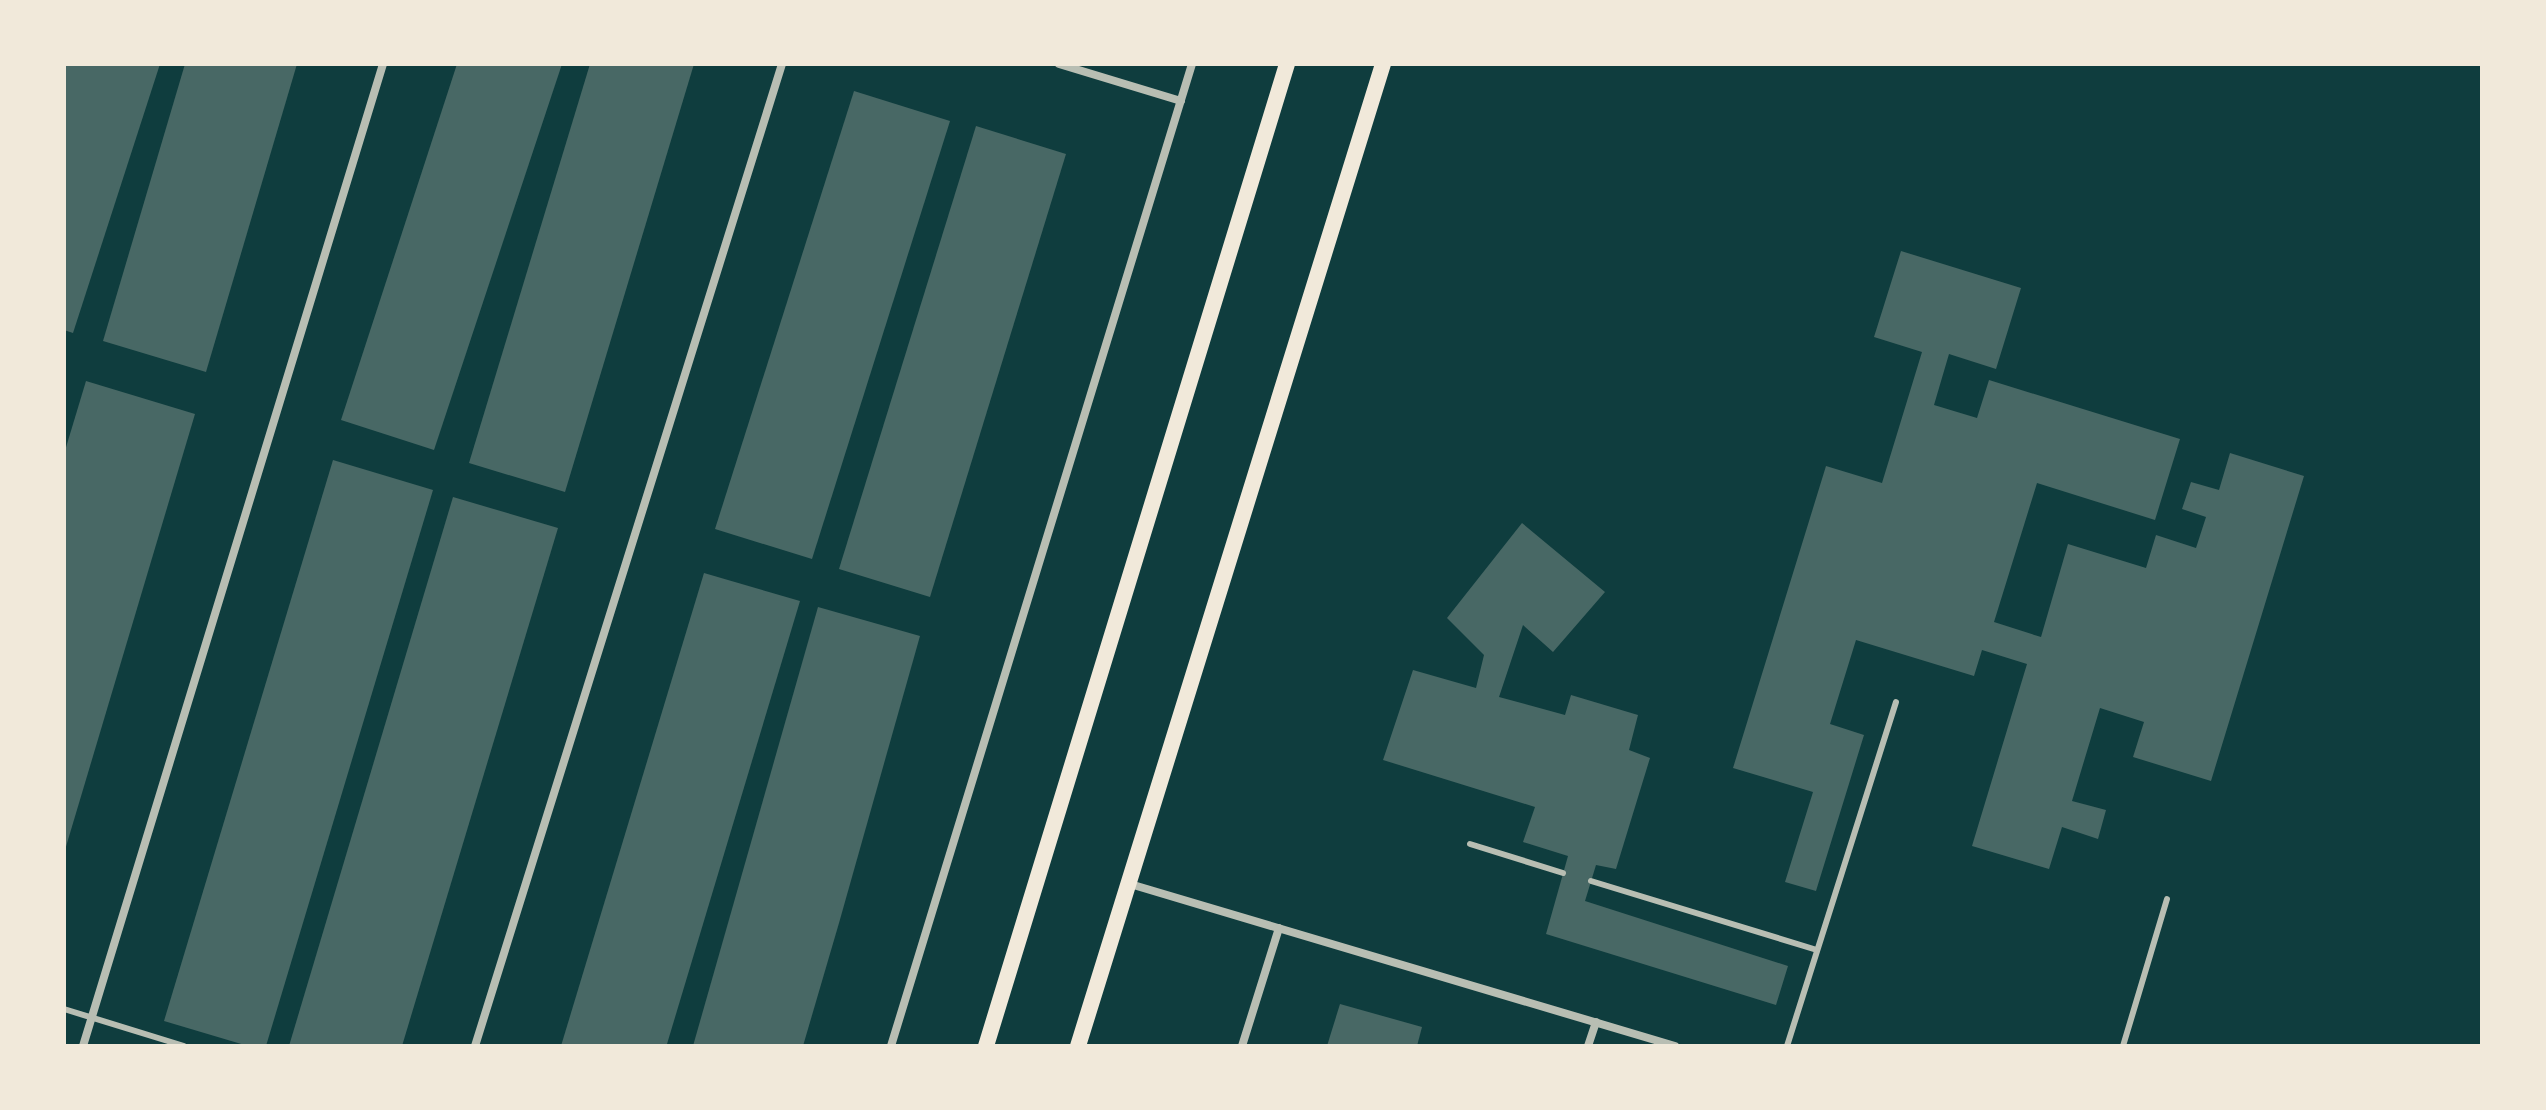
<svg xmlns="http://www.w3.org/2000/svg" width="2546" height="1110" font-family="'Varela Round',sans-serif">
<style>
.building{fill:#486865}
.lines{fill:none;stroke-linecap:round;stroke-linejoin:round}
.service{stroke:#b8beb3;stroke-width:6}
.minor{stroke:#b8beb3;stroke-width:8}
.secondary{stroke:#f1e9da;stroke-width:16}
</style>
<rect width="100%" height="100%" fill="#0f3d3e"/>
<g class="building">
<polygon points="64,64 160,64 73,333 64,330"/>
<polygon points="185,64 297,64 206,372 103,341"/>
<polygon points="457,64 562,64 434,450 341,420"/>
<polygon points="590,64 694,64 565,492 469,463"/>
<polygon points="854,91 950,121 812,559 715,529"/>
<polygon points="976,126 1066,154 930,597 839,569"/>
<polygon points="1901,251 2021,288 1996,369 1949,354 1934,405 1977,418 1989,380 2180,439 2155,520 2037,483 1994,622 2041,637 2068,544 2146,568 2156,535 2196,548 2206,517 2182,509 2191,482 2219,490 2230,453 2304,476 2211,781 2133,757 2144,722 2100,708 2072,801 2106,810 2098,839 2062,827 2049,869 1972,846 2027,664 1982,650 1974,676 1856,640 1830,724 1864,735 1816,891 1785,882 1813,792 1733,768 1826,466 1882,483 1922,352 1874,337"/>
<polygon points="86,381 195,414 65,850 64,454"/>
<polygon points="333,460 433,490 266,1046 248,1046 164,1021"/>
<polygon points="453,497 558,528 402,1046 289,1046"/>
<polygon points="1522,523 1605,592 1553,652 1523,625 1499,697 1565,715 1571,695 1638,715 1629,750 1650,758 1616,869 1596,865 1585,901 1788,966 1776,1005 1546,934 1568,856 1523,842 1535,807 1383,760 1413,670 1476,688 1484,655 1447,618"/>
<polygon points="704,573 800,601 667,1044 561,1046"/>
<polygon points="818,607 920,636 839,923 803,1046 693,1046"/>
<polygon points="1340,1004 1422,1027 1417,1046 1327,1046"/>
</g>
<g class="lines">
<g class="service">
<polyline points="1470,844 1563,873"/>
<polyline points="1591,881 1817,950"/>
<polyline points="64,1009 184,1046"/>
<polyline points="1787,1046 1896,702"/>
<polyline points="2123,1046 2167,899"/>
</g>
<g class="minor">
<polyline points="1059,64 1181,101"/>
<polyline points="1130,884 1675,1046"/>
<polyline points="83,1046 383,64"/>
<polyline points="475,1046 782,64"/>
<polyline points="891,1046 1192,64"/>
<polyline points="1242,1046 1279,928"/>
<polyline points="1588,1046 1596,1022"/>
</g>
<g class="secondary">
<polyline points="986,1046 1287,64"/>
<polyline points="1078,1046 1383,64"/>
</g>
</g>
<rect width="2546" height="1110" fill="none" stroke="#f1e9da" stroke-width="132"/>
</svg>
